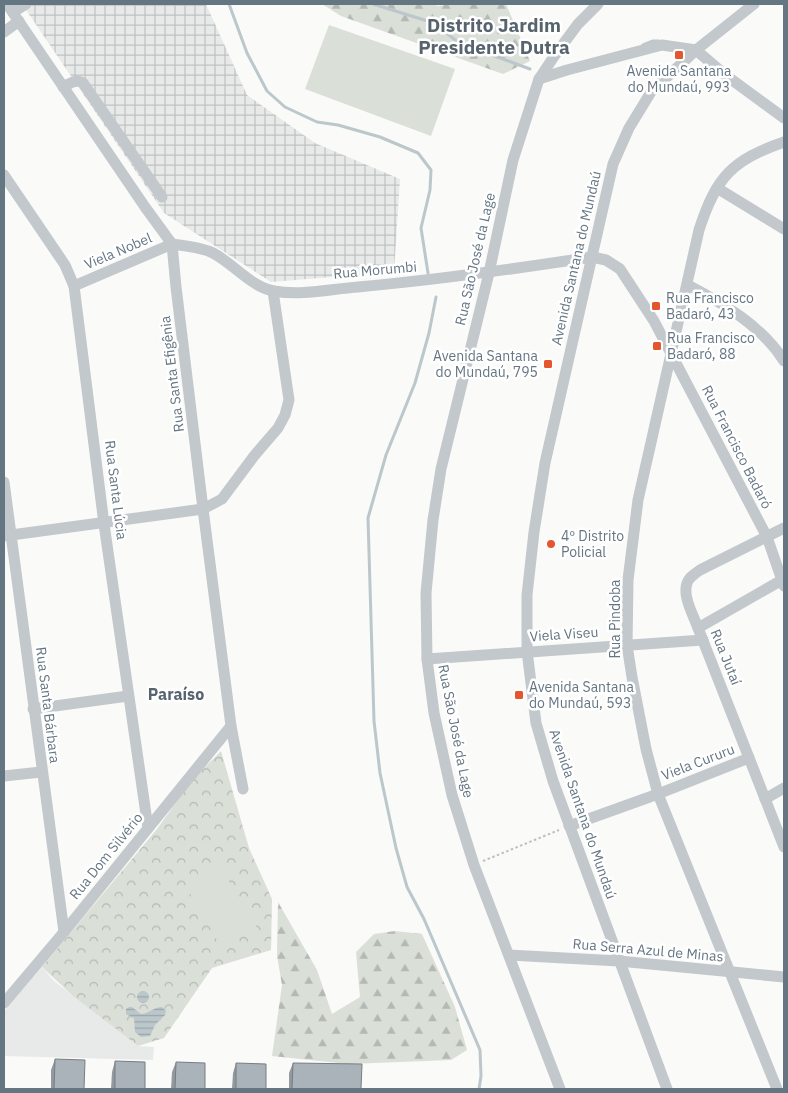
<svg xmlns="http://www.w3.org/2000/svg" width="788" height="1093" font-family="'IBM Plex Sans',sans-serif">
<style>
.built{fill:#e8e9e9}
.industrial{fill:url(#industrial-grid)}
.forest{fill:url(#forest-firs)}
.park{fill:url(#park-crowns)}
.garden{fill:#dadfd7}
.water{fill:url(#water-rules)}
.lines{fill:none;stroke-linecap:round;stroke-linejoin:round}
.stream{stroke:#bbc7cb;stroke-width:3}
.path{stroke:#bbbfc2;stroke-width:2;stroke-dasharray:2.5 2.5;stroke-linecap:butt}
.minor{stroke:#c3c8cc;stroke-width:11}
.wall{fill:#929a9f}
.building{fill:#aab3b9;stroke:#777d82}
.poi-dot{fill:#e4572e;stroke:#fff;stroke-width:2}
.labels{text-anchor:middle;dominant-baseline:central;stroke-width:5;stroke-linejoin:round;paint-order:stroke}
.poi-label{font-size:14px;fill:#657683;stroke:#fff;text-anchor:start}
.street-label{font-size:14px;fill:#657683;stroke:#fff}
.quarter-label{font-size:16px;font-weight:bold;fill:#57646e;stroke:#fff}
.district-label{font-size:19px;font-weight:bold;fill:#57646e;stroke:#fff}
</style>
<defs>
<pattern id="industrial-grid" width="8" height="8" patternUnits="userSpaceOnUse" patternTransform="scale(1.25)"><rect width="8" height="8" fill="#e8e9e9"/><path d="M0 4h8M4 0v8" fill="none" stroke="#c0c1c2"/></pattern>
<pattern id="forest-firs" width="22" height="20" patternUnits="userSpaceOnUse" patternTransform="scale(1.25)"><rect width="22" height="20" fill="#dadfd7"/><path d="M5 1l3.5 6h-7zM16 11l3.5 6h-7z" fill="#b4b9b4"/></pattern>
<pattern id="park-crowns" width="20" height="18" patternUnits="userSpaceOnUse" patternTransform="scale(1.25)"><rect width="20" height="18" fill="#dadfd7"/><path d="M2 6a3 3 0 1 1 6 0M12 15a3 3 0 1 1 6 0" fill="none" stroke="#b4b9b4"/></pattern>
<pattern id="water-rules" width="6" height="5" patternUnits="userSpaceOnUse" patternTransform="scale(1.25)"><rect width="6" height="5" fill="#bbc7cb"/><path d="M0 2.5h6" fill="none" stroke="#9ca6aa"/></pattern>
</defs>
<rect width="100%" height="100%" fill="#fafaf8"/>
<polygon class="built" points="42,967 54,981 138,1046 154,1047 153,1060 4,1056 4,1011"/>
<polygon class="industrial" points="22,4 206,4 247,95 315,143 400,179 394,272 271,282 164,213"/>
<g class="forest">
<polygon points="322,4 433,4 438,6 452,4 506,4 530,61 503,74 341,16"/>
<polygon points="278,902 317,970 332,1014 360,997 356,952 374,934 395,931 422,934 455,1007 467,1050 451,1060 348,1064 272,1056 282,985 277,956"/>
</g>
<polygon class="park" points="221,751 249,848 272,899 271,950 212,968 164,1038 138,1046 73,996 42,967 157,829 192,780"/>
<g class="garden">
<polygon points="329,25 455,69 431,136 305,89"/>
<polygon points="219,865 257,928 222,948 185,885"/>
</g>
<g class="water">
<circle cx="143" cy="997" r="6"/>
<path d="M129,1007H132L141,1014C150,1013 154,1007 162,1007L166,1011L165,1015L155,1025L150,1036L141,1037L135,1032L134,1018L126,1014V1009Z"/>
</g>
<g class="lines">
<g class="stream">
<polyline points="229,4 247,53 267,91 285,107 317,122 338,125 380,137 418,153 431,170 430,190 421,228 428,273"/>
<polyline points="373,4 434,23 459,43 530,69"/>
<polyline points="643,45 653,41 659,41"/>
<polyline points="436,297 429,333 415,383 386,455 368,518 374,721 380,773 396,848 407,887 424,919 480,1050 481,1076 479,1089"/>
</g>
<polyline class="path" points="483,861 559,830"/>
<g class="minor">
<polyline points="7,4 145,207 172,244 176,287 203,509 231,726 243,789"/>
<polyline points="13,12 26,4"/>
<polyline points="4,32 19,21"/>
<polyline points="539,79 567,70 662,45 696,50 724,74 784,118"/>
<path d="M63,87C71,83 75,79 83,83L162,197"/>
<polyline points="4,175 65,265 74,286 104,524 148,828"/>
<polyline points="717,188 784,229"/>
<path d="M172,244C186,246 201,247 213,253C234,264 251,287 274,291C301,296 331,289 358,287C436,280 514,269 592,257L606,260L620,269L654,321L767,537L784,586"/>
<path d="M688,285C724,304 762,326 784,361"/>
<polyline points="74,286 172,244"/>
<polyline points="4,482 64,932"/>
<path d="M784,528L700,570C697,572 693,575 690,578C679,591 693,614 698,628L784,847"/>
<polyline points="4,536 203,509 222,499 254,456 278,428 285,415 289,400 273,291"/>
<polyline points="698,628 782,580"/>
<polyline points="427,659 703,640"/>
<polyline points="33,709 128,696"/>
<polyline points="4,776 41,772"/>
<polyline points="765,799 784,788"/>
<polyline points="569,826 658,794 749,758"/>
<polyline points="509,955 619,961 784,977"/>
<polyline points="4,1003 64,932 231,726"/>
<polyline points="560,1089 474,865 452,795 434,713 427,659 426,593 433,520 441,469 489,273 513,160 539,79 555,55 578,24 598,4"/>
<polyline points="667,1089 553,781 536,723 527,651 527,595 534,532 545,463 613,164 629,128 651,92 696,50 754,4"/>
<path d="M777,1089L658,794L646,749L632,677L627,645L628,580L638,500L699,230C716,177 732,160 784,142"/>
</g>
</g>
<g class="wall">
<polygon points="55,1059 84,1089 51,1089 51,1070"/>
<polygon points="115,1061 145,1089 111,1089 112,1072"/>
<polygon points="176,1062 205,1089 171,1089 172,1072"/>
<polygon points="236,1063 266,1089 232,1089 233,1073"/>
<polygon points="293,1063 361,1089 289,1089 289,1073"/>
</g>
<g class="building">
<polygon points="55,1059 85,1060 84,1089 54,1089"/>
<polygon points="115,1061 145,1062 145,1089 115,1089"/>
<polygon points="176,1062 205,1063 205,1089 175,1089"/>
<polygon points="236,1063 266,1064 266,1089 236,1089"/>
<polygon points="293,1063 362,1064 361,1089 292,1089"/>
</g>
<g class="poi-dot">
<rect x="674" y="50" width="10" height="10" rx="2.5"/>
<rect x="651" y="301" width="10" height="10" rx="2.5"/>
<rect x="652" y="341" width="10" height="10" rx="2.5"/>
<rect x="543" y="359" width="10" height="10" rx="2.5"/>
<circle cx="551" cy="544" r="5"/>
<rect x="514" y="690" width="10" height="10" rx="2.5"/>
</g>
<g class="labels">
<g class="poi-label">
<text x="679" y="71" text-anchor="middle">Avenida Santana<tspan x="679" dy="16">do Mundaú, 993</tspan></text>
<text x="666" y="298">Rua Francisco<tspan x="666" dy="16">Badaró, 43</tspan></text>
<text x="667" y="338">Rua Francisco<tspan x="667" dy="16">Badaró, 88</tspan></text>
<text x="538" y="356" text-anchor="end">Avenida Santana<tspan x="538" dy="16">do Mundaú, 795</tspan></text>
<text x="561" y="536">4º Distrito<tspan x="561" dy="16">Policial</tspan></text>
<text x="529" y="687">Avenida Santana<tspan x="529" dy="16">do Mundaú, 593</tspan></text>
</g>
<g class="street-label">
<text transform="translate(118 251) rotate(-23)">Viela Nobel</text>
<text transform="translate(576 258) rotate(-77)">Avenida Santana do Mundaú</text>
<text transform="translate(475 259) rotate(-77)">Rua São José da Lage</text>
<text transform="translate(375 270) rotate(-5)">Rua Morumbi</text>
<text transform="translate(172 374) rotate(-97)">Rua Santa Efigênia</text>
<text transform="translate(737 447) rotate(63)">Rua Francisco Badaró</text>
<text transform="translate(116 490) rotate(83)">Rua Santa Lúcia</text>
<text transform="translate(615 619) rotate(-90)">Rua Pindoba</text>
<text transform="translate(564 634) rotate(-4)">Viela Viseu</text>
<text transform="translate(726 657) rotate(68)">Rua Jutaí</text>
<text transform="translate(48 705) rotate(83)">Rua Santa Bárbara</text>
<text transform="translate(456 731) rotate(79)">Rua São José da Lage</text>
<text transform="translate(698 762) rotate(-21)">Viela Cururu</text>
<text transform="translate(583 814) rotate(71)">Avenida Santana do Mundaú</text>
<text transform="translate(106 856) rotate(-51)">Rua Dom Silvério</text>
<text transform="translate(648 950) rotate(5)">Rua Serra Azul de Minas</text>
</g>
<g class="quarter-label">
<text x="176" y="694">Paraíso</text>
</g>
<g class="district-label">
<text x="494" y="25">Distrito Jardim<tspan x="494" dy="22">Presidente Dutra</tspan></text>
</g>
</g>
<rect width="788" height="1093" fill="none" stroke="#657683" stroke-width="10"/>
</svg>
